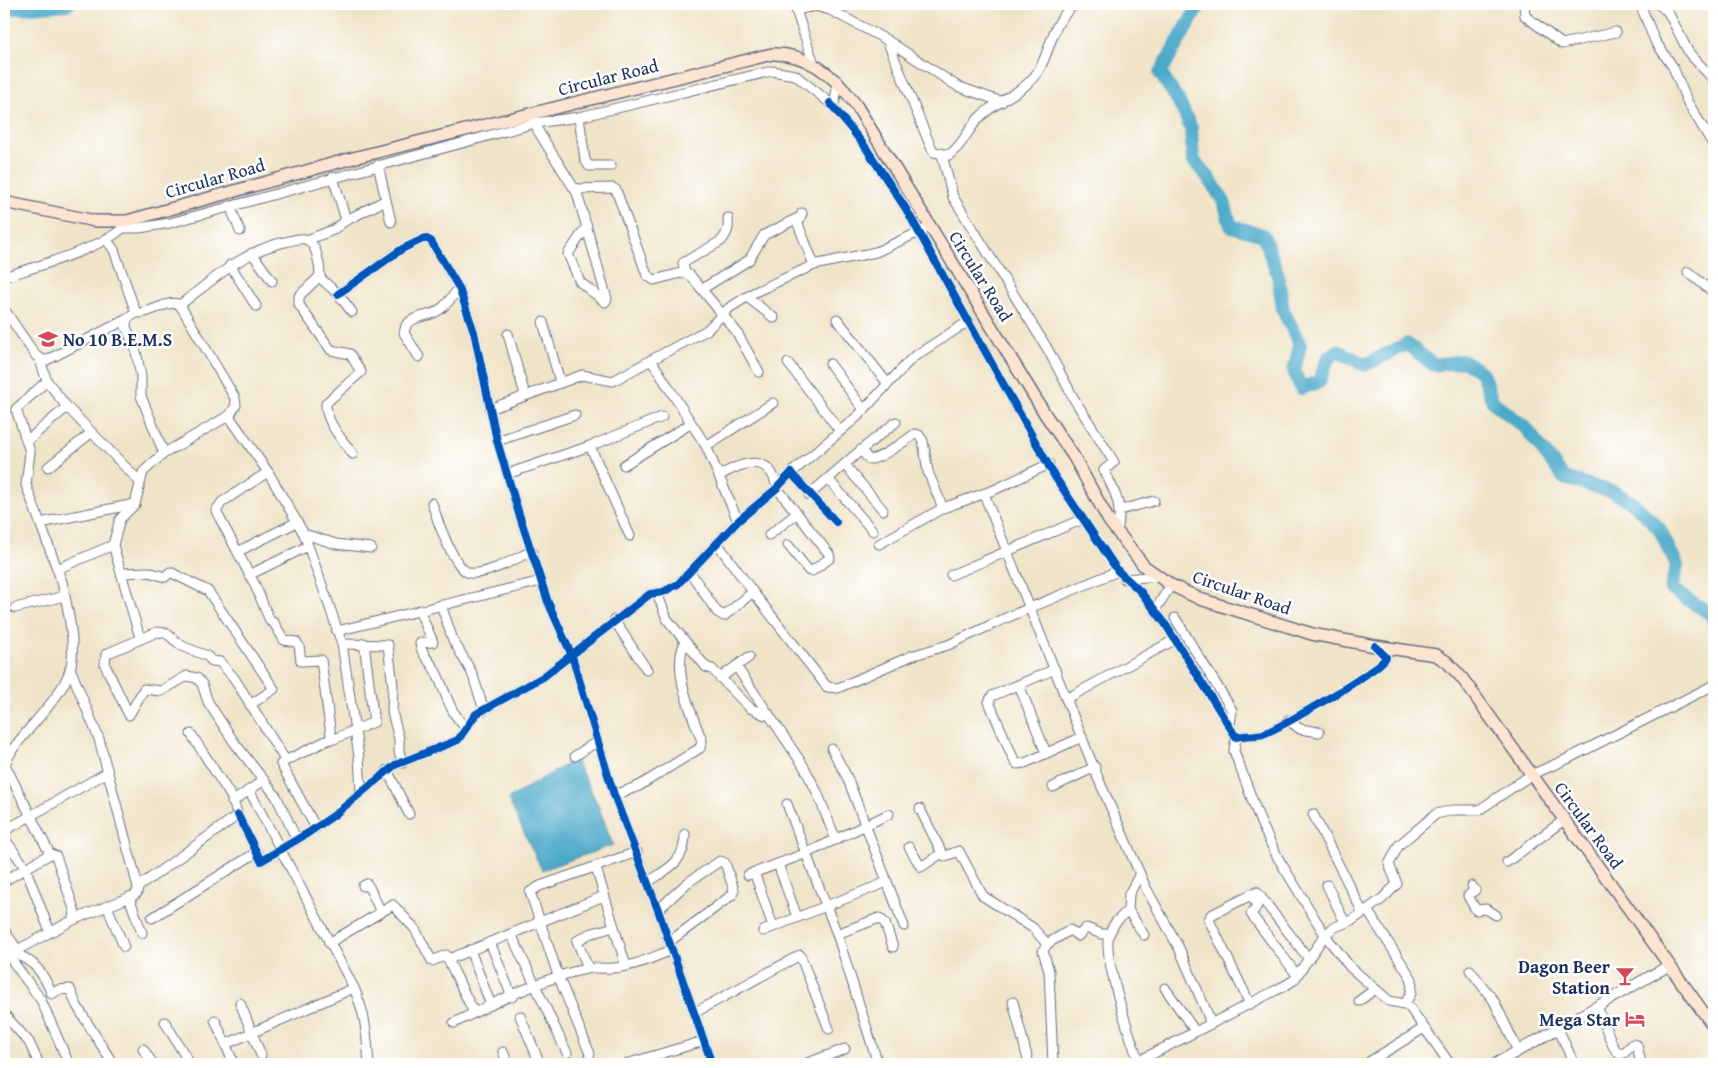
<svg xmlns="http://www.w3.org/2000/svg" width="1718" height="1068" font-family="'Gentium Book Plus',serif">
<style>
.water{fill:#4ba9c9;stroke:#336c94}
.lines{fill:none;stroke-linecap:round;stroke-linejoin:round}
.river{stroke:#4ba9c9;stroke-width:14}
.minor-casing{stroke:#666e83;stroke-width:11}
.tertiary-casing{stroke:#666e83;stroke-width:12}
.secondary-casing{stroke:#666e83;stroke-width:14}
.minor{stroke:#fff;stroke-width:9}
.tertiary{stroke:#fff;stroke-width:10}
.secondary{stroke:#fde4d1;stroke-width:11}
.cycleway-casing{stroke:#fff;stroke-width:11}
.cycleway{stroke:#0057b8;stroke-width:8}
.labels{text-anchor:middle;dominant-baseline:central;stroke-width:5;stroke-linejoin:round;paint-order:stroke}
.street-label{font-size:18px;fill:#1b2f5e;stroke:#fff}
.poi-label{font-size:18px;font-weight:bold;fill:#1b2f5e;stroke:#fff;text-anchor:end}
</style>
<rect width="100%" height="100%" fill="#fff"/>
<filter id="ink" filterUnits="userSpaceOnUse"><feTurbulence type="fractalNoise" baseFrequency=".02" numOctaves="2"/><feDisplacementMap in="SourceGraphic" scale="10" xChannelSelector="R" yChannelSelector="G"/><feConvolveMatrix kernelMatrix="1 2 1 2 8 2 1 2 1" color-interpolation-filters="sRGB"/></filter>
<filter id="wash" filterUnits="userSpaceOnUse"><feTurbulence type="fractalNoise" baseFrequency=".0096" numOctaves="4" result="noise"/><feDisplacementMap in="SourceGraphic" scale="20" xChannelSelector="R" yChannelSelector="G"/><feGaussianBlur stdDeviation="1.12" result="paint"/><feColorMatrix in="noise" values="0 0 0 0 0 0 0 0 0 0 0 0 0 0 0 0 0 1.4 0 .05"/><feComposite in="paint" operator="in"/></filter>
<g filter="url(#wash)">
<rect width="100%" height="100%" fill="#f0e4c8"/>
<polygon class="water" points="575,759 598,805 613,845 542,870 508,799"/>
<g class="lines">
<g class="river">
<polyline points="1200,4 1160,73 1178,100 1191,128 1193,160 1209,178 1224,202 1231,226 1263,235 1278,275 1283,310 1300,345 1294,371 1301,388 1319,382 1328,358 1338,351 1365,365 1407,344 1434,365 1464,361 1482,373 1493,402 1525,427 1564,478 1614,492 1634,504 1659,528 1677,565 1671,589 1711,614 1714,622"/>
<polyline points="4,9 68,4"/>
</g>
</g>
</g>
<g filter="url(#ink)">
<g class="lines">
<defs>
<g id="minor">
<polyline points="794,4 814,64"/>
<polyline points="1524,4 1525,16 1562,44 1616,32"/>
<polyline points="1640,4 1655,41 1673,67 1687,101 1714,146"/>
<polyline points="1658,4 1668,12 1689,53 1714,80"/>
<polyline points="796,10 815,6 830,10 887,40 957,86 1002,102"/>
<path d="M887,40L930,145L934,152L949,155C963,145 967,131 978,119C996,99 1027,93 1040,68C1053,43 1051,24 1075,4"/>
<path d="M830,103L864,145L906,209L1055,477L1118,571L1140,591L1164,622L1236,737C1245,735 1255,736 1263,734C1279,728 1383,669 1386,657L1375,646"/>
<polyline points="579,117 585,160 589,166 611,166"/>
<polyline points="534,119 538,131 577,193 607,299 605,302 580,282 568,254 587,226"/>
<path d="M942,155L953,197L1047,348L1074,399L1114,462L1104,470C1116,494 1123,505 1117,532"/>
<polyline points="378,165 391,222"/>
<polyline points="575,189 613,188 616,190 647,275 654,280 681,273 690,275 736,331 759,372"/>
<polyline points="230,206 240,231"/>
<polyline points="802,213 798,224 814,265"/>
<polyline points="345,221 386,200"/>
<polyline points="123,228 139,228 170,223 535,123 579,117 772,71 795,75 830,103 835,101 838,81"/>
<path d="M106,239L114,250L136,313C150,315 168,298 180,305L235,398L236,405L230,415L231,419L268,472L304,534L329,605L342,644L359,757L361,791"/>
<polyline points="307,240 333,230 346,220 333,177"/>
<polyline points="252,253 272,281"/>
<polyline points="230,265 256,306"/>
<polyline points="1688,272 1714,293"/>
<path d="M685,273L683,263L721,241C728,233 729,228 728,218"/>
<path d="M4,277C31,268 111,246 126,224"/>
<polyline points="319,277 338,294 352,312"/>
<polyline points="702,289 749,260 764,235 798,218"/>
<polyline points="338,294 402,249 425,238 431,241 459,288 474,332 497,441 519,514 548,602 572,656 614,795 658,910 712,1064"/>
<polyline points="747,297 774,318"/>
<path d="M180,305C215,278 244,250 289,241C294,240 302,237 308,240C317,246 320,266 320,276L299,296V305L331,350L350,354L361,372L326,403C325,421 342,440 353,454"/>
<polyline points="4,309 36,356 45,361 127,319"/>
<polyline points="136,313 127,319 126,327 135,347 141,376 141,396 163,451 163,454 143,472 135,504 120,519 113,545 140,638"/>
<polyline points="837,319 888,384"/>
<polyline points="543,322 560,382"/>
<polyline points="508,334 525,395"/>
<path d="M419,357L404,333L406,325C416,316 419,318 431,314C444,310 451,298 459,288"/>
<polyline points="40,360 47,381 67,407 140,482"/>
<polyline points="651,360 707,330 729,308 755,292 814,265 876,252 930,227"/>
<polyline points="788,363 840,431"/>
<polyline points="830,364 864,410"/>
<polyline points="490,409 582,375 613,381 651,360 706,446 738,521"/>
<polyline points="28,440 67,407"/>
<polyline points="497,441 575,415"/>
<polyline points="590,446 630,536"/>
<polyline points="706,446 773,403"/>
<polyline points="861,450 896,422"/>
<polyline points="163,454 230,415"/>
<polyline points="624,465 690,424"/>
<polyline points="845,465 883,510"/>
<polyline points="48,467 91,433"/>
<polyline points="268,472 222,502 216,511 255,585 270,621 274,623 284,640 296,642 299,646 301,661 321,660 331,736 334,739 374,722 364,643"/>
<polyline points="791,473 858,416 912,358 969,321"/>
<polyline points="507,474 590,446 662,417"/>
<path d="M719,476C742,462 770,452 777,488L829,554L830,558L812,571H809L788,545"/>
<polyline points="829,480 873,531"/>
<polyline points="984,494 1098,778 1146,888 1179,948 1208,1015 1210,1024"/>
<path d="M809,495L861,450C863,452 867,458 869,459C876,462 908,439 915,434L919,435L923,441L928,472L943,508"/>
<path d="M432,503C436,517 454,570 470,573C485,576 517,558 532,551"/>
<polyline points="1120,510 1154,501"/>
<polyline points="40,523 135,504"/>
<polyline points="304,534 336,544 371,548"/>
<polyline points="769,535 796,514"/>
<polyline points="879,544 943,508 994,490 1049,464"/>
<polyline points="239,551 297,522"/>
<polyline points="57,569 113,545"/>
<polyline points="690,572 717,612 724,616 753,592 717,543"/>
<polyline points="121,573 149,572 165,577 170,572 208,591 274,689 250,705"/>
<polyline points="249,575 308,546"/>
<polyline points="951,575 1083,519"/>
<polyline points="1125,579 1158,576"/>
<polyline points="753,592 827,687 838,688 911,656 948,645 1006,618 1118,571"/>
<polyline points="657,593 667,619 706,667 712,669 750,708 765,715 769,714"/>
<polyline points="441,605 453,640 472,673 484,710"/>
<polyline points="15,608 65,596"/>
<path d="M419,610L433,642L420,643C421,655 430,660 436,672C447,694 448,710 466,728"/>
<polyline points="1155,610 1171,585"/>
<polyline points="1175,618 1232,710 1230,724"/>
<polyline points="614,620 647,670"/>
<polyline points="337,631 541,581"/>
<polyline points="342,644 388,645 393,686 392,712 399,739 399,752 403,763"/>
<polyline points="736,666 803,765 817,792 836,840"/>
<polyline points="70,668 99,739 138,887 137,893 133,896 75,919"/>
<polyline points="1055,669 992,696 989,702 1014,760 1017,764 1025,763 1082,737"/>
<polyline points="720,678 749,657"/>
<polyline points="1019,685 1046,753"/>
<polyline points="1066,699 1176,639"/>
<polyline points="1288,720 1300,729 1319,732"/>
<polyline points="1236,737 1234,751 1261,823 1278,858 1325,935 1350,967 1389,1001 1405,1004 1410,1008 1450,1064"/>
<polyline points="832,749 847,777 904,926"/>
<polyline points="575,756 596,742"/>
<polyline points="285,761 332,738"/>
<path d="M4,766C7,760 10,754 13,749C30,725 61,698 70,670C77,647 67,605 62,582L26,485L30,452L16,409L47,381"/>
<polyline points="387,770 409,814"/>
<polyline points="1053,787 1095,767"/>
<path d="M249,790L354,988C367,1019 366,1032 369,1064"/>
<path d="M614,795L639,786L700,748L702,741C692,714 671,670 685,642"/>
<polyline points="232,802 264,780"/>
<polyline points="787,804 837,934 878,1064"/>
<polyline points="920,809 942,853"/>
<polyline points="1313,814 1363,913"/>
<polyline points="238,815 261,861 308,833 333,816 395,765 458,740 476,714 543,677 650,594 663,592 678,584 738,521 777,488 791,473 836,522"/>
<polyline points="4,831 108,772"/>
<polyline points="4,838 25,867 50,932"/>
<polyline points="297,840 276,796 234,742 208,702 202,684 197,678 187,676 161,691 144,689 129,715 105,665 106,654 157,632 166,633 182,646 207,656 212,661 220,662 234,678 284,758 285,761 281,764 316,828"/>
<polyline points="909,847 921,867 942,853 945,856 959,851 983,896 1033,928 1047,944"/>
<polyline points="50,854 56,856 74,909 75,919 8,955 41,1000 69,1064"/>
<polyline points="1507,862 1564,820"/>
<polyline points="778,864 797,917"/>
<polyline points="596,868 626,966"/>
<polyline points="754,872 773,926"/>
<polyline points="748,875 807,853 889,814"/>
<polyline points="4,881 50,854 5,765"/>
<path d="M648,882C669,868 685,862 685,834"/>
<polyline points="1327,885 1345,923"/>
<polyline points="363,886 367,884 369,887 381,912"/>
<polyline points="1472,886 1475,890 1468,896 1476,910 1486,909 1496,915"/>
<polyline points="138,887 238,815 231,796 191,734"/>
<polyline points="1251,894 1257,906 1251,914 1297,975"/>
<polyline points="129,897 142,933"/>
<polyline points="107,906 124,947"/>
<polyline points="658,910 687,883 720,861 725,863 734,890 732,895 669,942"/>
<polyline points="1128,910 1144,935"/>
<polyline points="1367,910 1412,979 1411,993 1405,1004"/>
<polyline points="152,918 257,852"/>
<polyline points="4,930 17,949"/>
<polyline points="763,931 887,882"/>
<polyline points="511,934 567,1053"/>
<polyline points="837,934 879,918 885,923 893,947"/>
<path d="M1109,934C1102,955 1130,1037 1139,1062"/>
<polyline points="490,942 512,997"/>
<polyline points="329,943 393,905 415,929 432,961 446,955 474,1013"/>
<polyline points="470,950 491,1005"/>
<path d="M14,953C35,961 43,973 52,994L58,990L70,989L77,1006L113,1064"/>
<polyline points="449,959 604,896"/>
<polyline points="588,968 577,941 589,934 614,927"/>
<polyline points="1470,970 1494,1001 1518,1051"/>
<polyline points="1165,988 1195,1031"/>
<polyline points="1359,1001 1375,989"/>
<polyline points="1013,1002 1029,1064"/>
<polyline points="240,1003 261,1055"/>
<polyline points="1250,1004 1209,920 1211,915 1257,892 1309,959"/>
<polyline points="1597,1006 1613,1046 1619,1054 1624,1053 1633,1044 1637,1045 1641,1064"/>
<polyline points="694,1013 800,955 829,1029"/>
<polyline points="4,1014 29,1042 39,1064"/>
<polyline points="520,1016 540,1064"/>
<polyline points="215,1020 234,1064"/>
<polyline points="165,1022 190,1064"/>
<path d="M454,1023C489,1005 548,976 586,969C595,967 604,969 613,968C633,967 653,957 672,950"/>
<polyline points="1558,1028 1574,1064"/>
<polyline points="226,1044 354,988"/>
<polyline points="143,1049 153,1064"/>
<polyline points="503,1052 508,1064"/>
<polyline points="590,1054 559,978 530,892 540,886 637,852"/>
<polyline points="1369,1062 1424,1028"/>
<polyline points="626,1064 704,1041"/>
<polyline points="805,1064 845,1049"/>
<polyline points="1053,1064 1049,971 1043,951 1047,944 1070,930 1078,936 1086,928 1102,934 1109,934 1115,923 1128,910 1129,894 1140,874"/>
<polyline points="1133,1064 1286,985 1294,980 1325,935 1333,928 1354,919 1382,899 1397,884 1389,864 1399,845 1436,814 1454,810 1479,810 1531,775 1565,760 1714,685"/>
</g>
<polyline id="tertiary" points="1495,1064 1670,965"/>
<path id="secondary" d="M4,202L95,221H127L353,158L772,54C809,53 836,77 856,105L1045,414L1074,457L1109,521L1144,566L1171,585L1200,599L1312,634L1375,646L1436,655L1447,662L1462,678L1714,1027"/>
</defs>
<use href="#minor" class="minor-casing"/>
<use href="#tertiary" class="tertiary-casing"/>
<use href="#secondary" class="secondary-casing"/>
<use href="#minor" class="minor"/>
<use href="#tertiary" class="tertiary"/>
<use href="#secondary" class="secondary"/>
<defs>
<g id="cycleway">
<path d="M830,103L864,145L906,209L1055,477L1118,571L1140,591L1164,622L1236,737C1245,735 1255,736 1263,734C1279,728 1383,669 1386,657L1375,646"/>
<polyline points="338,294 402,249 425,238 431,241 459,288 474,332 497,441 519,514 548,602 572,656 614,795 658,910 712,1064"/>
<polyline points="238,815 261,861 308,833 333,816 395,765 458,740 476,714 543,677 650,594 663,592 678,584 738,521 777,488 791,473 836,522"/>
</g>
</defs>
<use href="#cycleway" class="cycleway-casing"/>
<use href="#cycleway" class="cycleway"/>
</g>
</g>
<defs>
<symbol id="school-bare" viewBox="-9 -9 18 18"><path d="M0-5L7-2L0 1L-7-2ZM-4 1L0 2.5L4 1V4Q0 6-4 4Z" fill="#d1495b" stroke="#fff" stroke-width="2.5" paint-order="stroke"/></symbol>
<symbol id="bar-bare" viewBox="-9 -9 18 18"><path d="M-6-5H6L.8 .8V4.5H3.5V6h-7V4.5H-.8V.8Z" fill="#d1495b" stroke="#fff" stroke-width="2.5" paint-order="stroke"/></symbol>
<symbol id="hotel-bare" viewBox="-9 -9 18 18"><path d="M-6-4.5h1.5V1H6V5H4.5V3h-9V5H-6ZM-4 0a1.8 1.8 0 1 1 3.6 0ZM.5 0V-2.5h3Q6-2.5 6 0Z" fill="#d1495b" stroke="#fff" stroke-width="2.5" paint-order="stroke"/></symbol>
</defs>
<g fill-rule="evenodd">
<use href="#school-bare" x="34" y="325" width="28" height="28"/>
<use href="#bar-bare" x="1611" y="962" width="28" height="28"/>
<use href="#hotel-bare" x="1621" y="1005" width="28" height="28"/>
</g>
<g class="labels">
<g class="street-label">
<text transform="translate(608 77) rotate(-14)">Circular Road</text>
<text transform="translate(215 178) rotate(-16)">Circular Road</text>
<text transform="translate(981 276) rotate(58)">Circular Road</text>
<text transform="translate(1242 592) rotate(19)">Circular Road</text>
<text transform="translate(1589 825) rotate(54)">Circular Road</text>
</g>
<g class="poi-label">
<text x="63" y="339" text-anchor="start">No 10 B.E.M.S</text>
<text x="1610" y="966">Dagon Beer<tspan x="1610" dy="21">Station</tspan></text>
<text x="1620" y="1019">Mega Star</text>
</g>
</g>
<rect width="1718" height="1068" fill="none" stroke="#fff" stroke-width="20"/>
</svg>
